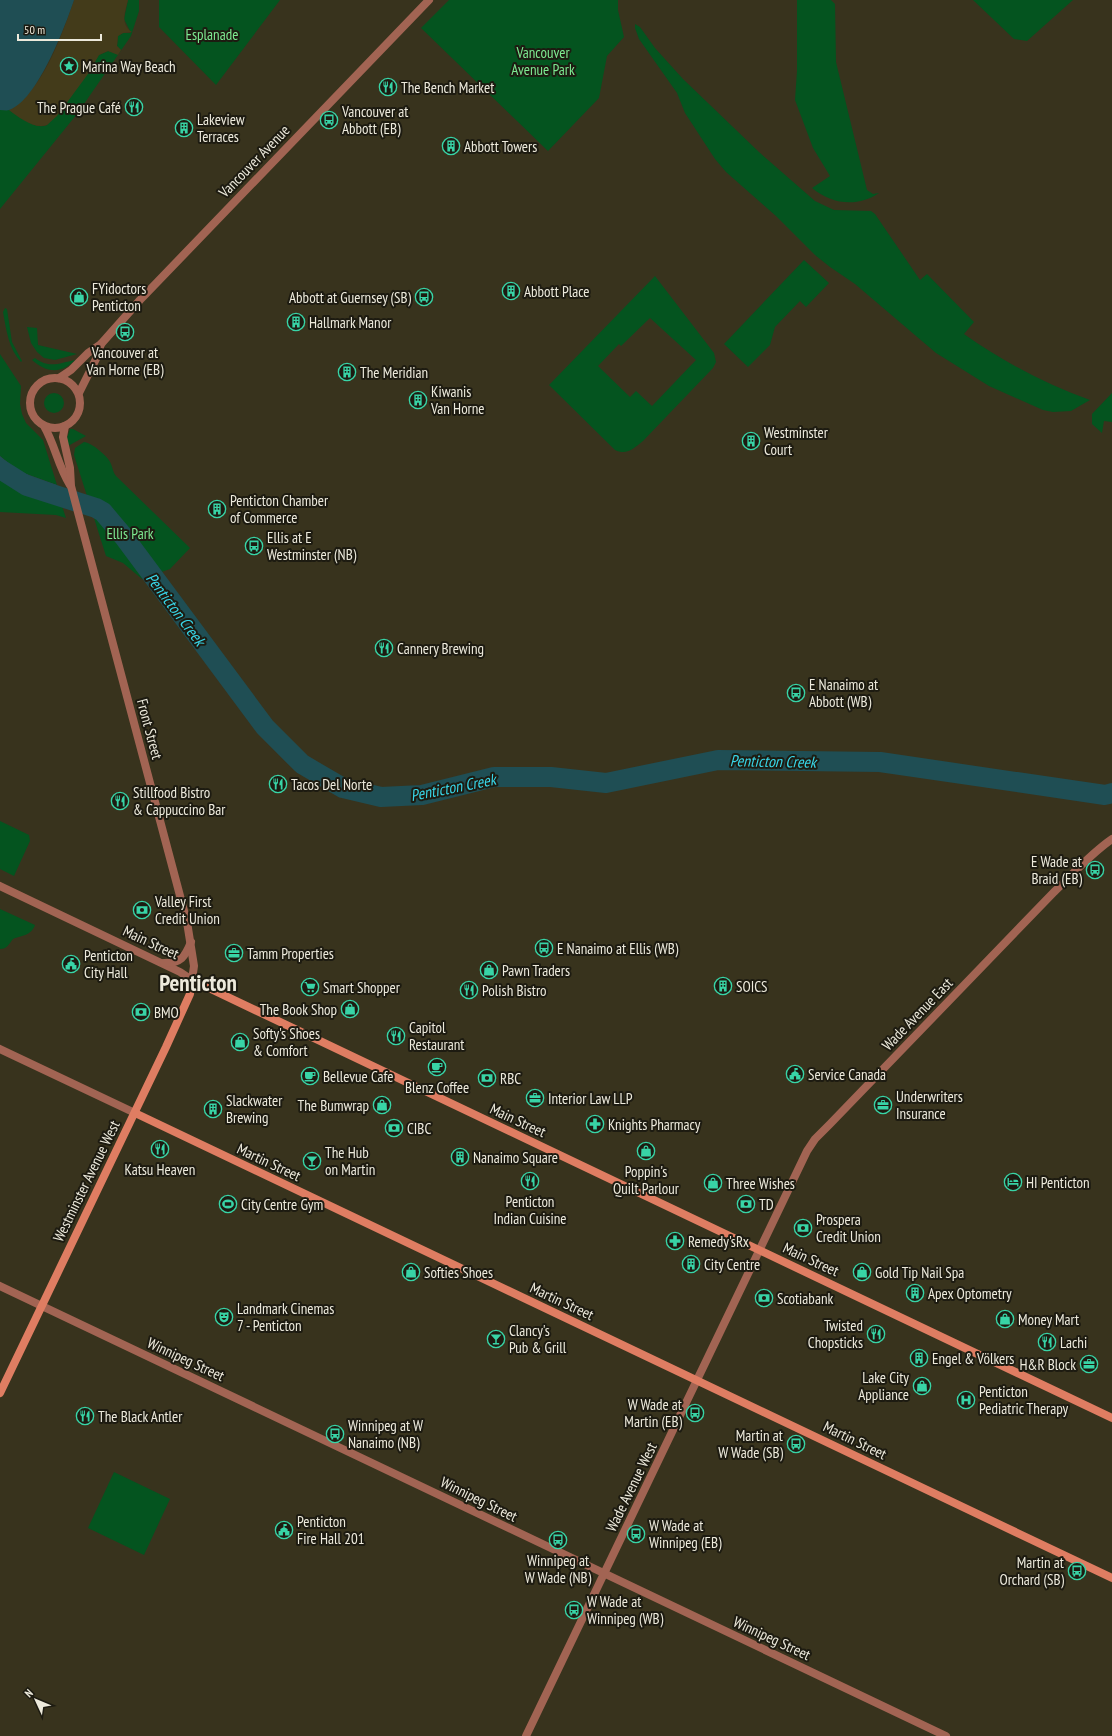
<svg xmlns="http://www.w3.org/2000/svg" width="1112" height="1736" font-family="'PT Sans Narrow',sans-serif">
<style>
.green{fill:#04541f;fill-rule:evenodd}
.sand{fill:#433b1a}
.water{fill:#1f4e54}
.lines{fill:none;stroke-linecap:round;stroke-linejoin:round}
.river{stroke:#1f4e54;stroke-width:20}
.tertiary{stroke:#a26453;stroke-width:8}
.secondary{stroke:#df7d62;stroke-width:8}
.labels{text-anchor:middle;dominant-baseline:central;stroke-width:4;stroke-linejoin:round;paint-order:stroke}
.park-label{font-size:15px;fill:#7de991;stroke:#1d1b11}
.poi-label{font-size:15px;fill:#edeadc;stroke:#1d1b11;text-anchor:start}
.street-label{font-size:15px;fill:#edeadc;stroke:#1d1b11}
.water-label{font-size:16px;font-style:italic;fill:#38d6e8;stroke:#1d1b11}
.town-label{font-size:23px;font-weight:bold;fill:#edeadc;stroke:#1d1b11}
</style>
<rect width="100%" height="100%" fill="#38331d"/>
<g class="green">
<path d="M128,0H139V11L131,36L77,114L0,209V110C3,110 7,109 10,110C20,115 34,131 47,125L64,106L99,55L108,51L118,54L121,50L117,46L118,36L123,33H131L124,19Z"/>
<polygon points="159,0 280,0 216,85 159,27"/>
<polygon points="449,0 618,0 618,10 624,37 607,56 599,98 548,151 421,28"/>
<path d="M797,0H831L835,4L836,62L867,190L873,194L879,193C857,208 831,204 812,188L830,176L813,148L795,100L797,71Z"/>
<polygon points="973,0 1073,0 1027,41 1014,39"/>
<path d="M635,24L640,27L655,48L683,79L759,152L815,201L834,210L871,211L875,214L920,280L927,274L974,322L964,334C1002,361 1045,384 1090,400L1071,411L1053,412L1043,410L989,386L936,353L855,284L830,267L815,255L776,216L726,172L715,159L685,113L677,93L639,39L635,28Z"/>
<polygon points="804,260 829,283 806,307 800,301 775,327 770,345 748,367 724,344"/>
<path d="M655,276L714,353L716,362L713,368L643,441C634,448 627,456 615,450L549,385ZM650,318L696,360L652,406L636,391L630,397L598,366L619,344L621,346Z"/>
<path d="M5,308L7,309L12,342L22,361L21,362C9,350 6,329 3,312Z"/>
<polygon points="27,327 37,328 38,345 77,354 55,360 44,358 37,352 31,343"/>
<polygon points="0,354 21,386 20,404 22,414 26,423 43,440 57,485 18,471 0,456"/>
<path d="M35,358C49,369 60,363 75,360C62,374 46,373 32,360Z"/>
<circle cx="54" cy="403" r="10"/>
<polygon points="1112,393 1112,422 1104,421 1102,433 1092,424 1092,414"/>
<polygon points="70,429 73,429 86,436 68,446 67,438"/>
<path d="M84,442C91,442 109,457 111,464C113,469 113,472 116,476L190,548L170,569L142,579L123,563L106,556L74,455L75,448Z"/>
<polygon points="0,479 31,496 62,506 66,518 56,515 0,512"/>
<polygon points="0,821 29,835 30,841 14,876 0,869"/>
<path d="M0,909L35,925C31,936 22,935 13,939C9,944 7,949 0,949Z"/>
<polygon points="114,1472 170,1499 144,1555 88,1528"/>
</g>
<path class="sand" d="M74,0H128C125,12 120,24 132,32L123,33L118,36L117,46L121,50L118,55L108,51L99,55L88,74L57,116L47,125C35,130 18,117 9,110C44,89 61,37 74,0Z"/>
<g class="water">
<path d="M0,0H74C65,27 37,101 9,110C7,111 3,110 0,110Z"/>
<polygon points="0,456 18,471 57,485 62,506 31,496 0,479"/>
</g>
<g class="lines">
<polyline class="river" points="0,469 27,486 96,508 103,512 124,537 265,727 302,764 343,788 381,797 422,795 494,777 551,777 606,783 718,760 880,762 1105,795 1112,793"/>
<g class="tertiary">
<circle cx="55" cy="403" r="25"/>
<polyline points="59,378 71,370 88,353 101,344 140,300 429,0"/>
<polyline points="79,393 96,359 101,344"/>
<path d="M44,426C55,445 58,466 70,485"/>
<polyline points="0,886 180,972 192,980 194,966 187,922 71,486 70,468 63,437 65,426"/>
<path d="M164,963C181,963 185,957 191,942"/>
<polyline points="0,1049 135,1113"/>
<polyline points="0,1286 946,1736"/>
<path d="M526,1736L807,1151L815,1139L830,1124L1054,892C1073,874 1090,854 1112,839"/>
</g>
<g class="secondary">
<polyline points="135,1113 1112,1578"/>
<polyline points="0,1393 166,1047 190,994 192,980 1112,1418"/>
</g>
</g>
<defs>
<symbol id="sight-ring" viewBox="-11 -11 22 22"><circle r="9.5" fill="#1d1b11" stroke="#38d4a6" stroke-width="1.5"/><path d="M0-6L1.8-2.2L6-1.7L2.9 1.2L3.7 5.4L0 3.3L-3.7 5.4L-2.9 1.2L-6-1.7L-1.8-2.2Z" fill="#38d4a6"/></symbol>
<symbol id="restaurant-ring" viewBox="-11 -11 22 22"><circle r="9.5" fill="#1d1b11" stroke="#38d4a6" stroke-width="1.5"/><path d="M-5-6h1v4h1v-4h1v4h1v-4h1v5L-1.5 .5V6h-2V.5L-5-1ZM5-6V6H3V1.5H1.5Q1.5-4 5-6Z" fill="#38d4a6"/></symbol>
<symbol id="bus-ring" viewBox="-11 -11 22 22"><circle r="9.5" fill="#1d1b11" stroke="#38d4a6" stroke-width="1.5"/><path d="M-5-6H5V4H4V6H2V4H-2V6H-4V4H-5ZM-3.5-4V0h7V-4ZM-3.5 1.2v1.5H-2V1.2ZM2 1.2v1.5H3.5V1.2Z" fill="#38d4a6"/></symbol>
<symbol id="building-ring" viewBox="-11 -11 22 22"><circle r="9.5" fill="#1d1b11" stroke="#38d4a6" stroke-width="1.5"/><path d="M-4-6H4V6H1V3H-1V6H-4ZM-2.5-4.3h1.7v1.8h-1.7ZM.8-4.3h1.7v1.8H.8ZM-2.5-1h1.7V.8h-1.7ZM.8-1h1.7V.8H.8Z" fill="#38d4a6"/></symbol>
<symbol id="shop-ring" viewBox="-11 -11 22 22"><circle r="9.5" fill="#1d1b11" stroke="#38d4a6" stroke-width="1.5"/><path d="M-5-2.5h2.3a2.7 3.5 0 0 1 5.4 0H5L5.5 6h-11ZM-1.5-2.5h3a1.5 2.3 0 0 0-3 0Z" fill="#38d4a6"/></symbol>
<symbol id="bank-ring" viewBox="-11 -11 22 22"><circle r="9.5" fill="#1d1b11" stroke="#38d4a6" stroke-width="1.5"/><path d="M-6-4H6V4H-6ZM0-2.3a2.3 2.3 0 1 0 0 4.6a2.3 2.3 0 1 0 0-4.6Z" fill="#38d4a6"/></symbol>
<symbol id="office-ring" viewBox="-11 -11 22 22"><circle r="9.5" fill="#1d1b11" stroke="#38d4a6" stroke-width="1.5"/><path d="M-6-3h4V-5.5h4V-3h4V5H-6ZM-1-4.5V-3h2v-1.5ZM-6 0V1H6V0Z" fill="#38d4a6"/></symbol>
<symbol id="civic-ring" viewBox="-11 -11 22 22"><circle r="9.5" fill="#1d1b11" stroke="#38d4a6" stroke-width="1.5"/><path d="M-.6-6.5H3V-4.5H.6V-3L4-1V1h2V6H-6V1h2V-1L-.6-3ZM-1.2 2.5V6h2.4V2.5Z" fill="#38d4a6"/></symbol>
<symbol id="supermarket-ring" viewBox="-11 -11 22 22"><circle r="9.5" fill="#1d1b11" stroke="#38d4a6" stroke-width="1.5"/><path d="M-6-5.5h2.5l.6 2H6L4.5 2H-2.5L-4.4-4H-6ZM-1.5 3.2a1.3 1.3 0 1 0 .1 0ZM3 3.2a1.3 1.3 0 1 0 .1 0Z" fill="#38d4a6"/></symbol>
<symbol id="cafe-ring" viewBox="-11 -11 22 22"><circle r="9.5" fill="#1d1b11" stroke="#38d4a6" stroke-width="1.5"/><path d="M-5.5-4.5H6V0H3Q3 3.5 0 3.5H-2.5Q-5.5 3.5-5.5 0ZM3-3.2v2h1.7v-2ZM-6 4.5H4V6H-6Z" fill="#38d4a6"/></symbol>
<symbol id="pharmacy-ring" viewBox="-11 -11 22 22"><circle r="9.5" fill="#1d1b11" stroke="#38d4a6" stroke-width="1.5"/><path d="M-2-6h4v4h4v4h-4v4h-4v-4h-4v-4h4Z" fill="#38d4a6"/></symbol>
<symbol id="bar-ring" viewBox="-11 -11 22 22"><circle r="9.5" fill="#1d1b11" stroke="#38d4a6" stroke-width="1.5"/><path d="M-6-5H6L.8 .8V4.5H3.5V6h-7V4.5H-.8V.8Z" fill="#38d4a6"/></symbol>
<symbol id="hotel-ring" viewBox="-11 -11 22 22"><circle r="9.5" fill="#1d1b11" stroke="#38d4a6" stroke-width="1.5"/><path d="M-6-4.5h1.5V1H6V5H4.5V3h-9V5H-6ZM-4 0a1.8 1.8 0 1 1 3.6 0ZM.5 0V-2.5h3Q6-2.5 6 0Z" fill="#38d4a6"/></symbol>
<symbol id="stadium-ring" viewBox="-11 -11 22 22"><circle r="9.5" fill="#1d1b11" stroke="#38d4a6" stroke-width="1.5"/><path d="M0-5a6.5 5 0 1 0 0 10a6.5 5 0 1 0 0-10ZM-3.5-1.8h7v3.6h-7Z" fill="#38d4a6"/></symbol>
<symbol id="theatre-ring" viewBox="-11 -11 22 22"><circle r="9.5" fill="#1d1b11" stroke="#38d4a6" stroke-width="1.5"/><path d="M-5-5.5Q0-4 5-5.5V0Q5 5 0 6Q-5 5-5 0ZM-3.3-2.5H-1v1.5H-3.3ZM1-2.5H3.3v1.5H1ZM-2.8 1Q0 5.5 2.8 1Z" fill="#38d4a6"/></symbol>
<symbol id="hospital-ring" viewBox="-11 -11 22 22"><circle r="9.5" fill="#1d1b11" stroke="#38d4a6" stroke-width="1.5"/><path d="M-5-5h3v3.5h4V-5h3V5h-3V1.5h-4V5h-3Z" fill="#38d4a6"/></symbol>
</defs>
<g fill-rule="evenodd">
<use href="#sight-ring" x="59" y="56" width="20" height="20"/>
<use href="#restaurant-ring" x="378" y="77" width="20" height="20"/>
<use href="#restaurant-ring" x="124" y="97" width="20" height="20"/>
<use href="#bus-ring" x="319" y="110" width="20" height="20"/>
<use href="#building-ring" x="174" y="118" width="20" height="20"/>
<use href="#building-ring" x="441" y="136" width="20" height="20"/>
<use href="#building-ring" x="501" y="281" width="20" height="20"/>
<use href="#shop-ring" x="69" y="287" width="20" height="20"/>
<use href="#bus-ring" x="414" y="287" width="20" height="20"/>
<use href="#building-ring" x="286" y="312" width="20" height="20"/>
<use href="#bus-ring" x="115" y="322" width="20" height="20"/>
<use href="#building-ring" x="337" y="362" width="20" height="20"/>
<use href="#building-ring" x="408" y="390" width="20" height="20"/>
<use href="#building-ring" x="741" y="431" width="20" height="20"/>
<use href="#building-ring" x="207" y="499" width="20" height="20"/>
<use href="#bus-ring" x="244" y="536" width="20" height="20"/>
<use href="#restaurant-ring" x="374" y="638" width="20" height="20"/>
<use href="#bus-ring" x="786" y="683" width="20" height="20"/>
<use href="#restaurant-ring" x="268" y="774" width="20" height="20"/>
<use href="#restaurant-ring" x="110" y="791" width="20" height="20"/>
<use href="#bus-ring" x="1085" y="860" width="20" height="20"/>
<use href="#bank-ring" x="132" y="900" width="20" height="20"/>
<use href="#bus-ring" x="534" y="938" width="20" height="20"/>
<use href="#office-ring" x="224" y="943" width="20" height="20"/>
<use href="#civic-ring" x="61" y="954" width="20" height="20"/>
<use href="#shop-ring" x="479" y="960" width="20" height="20"/>
<use href="#building-ring" x="713" y="976" width="20" height="20"/>
<use href="#supermarket-ring" x="300" y="977" width="20" height="20"/>
<use href="#restaurant-ring" x="459" y="980" width="20" height="20"/>
<use href="#shop-ring" x="340" y="999" width="20" height="20"/>
<use href="#bank-ring" x="131" y="1002" width="20" height="20"/>
<use href="#restaurant-ring" x="386" y="1026" width="20" height="20"/>
<use href="#shop-ring" x="230" y="1032" width="20" height="20"/>
<use href="#cafe-ring" x="427" y="1057" width="20" height="20"/>
<use href="#civic-ring" x="785" y="1064" width="20" height="20"/>
<use href="#cafe-ring" x="300" y="1066" width="20" height="20"/>
<use href="#bank-ring" x="477" y="1068" width="20" height="20"/>
<use href="#office-ring" x="525" y="1088" width="20" height="20"/>
<use href="#shop-ring" x="372" y="1095" width="20" height="20"/>
<use href="#office-ring" x="873" y="1095" width="20" height="20"/>
<use href="#building-ring" x="203" y="1099" width="20" height="20"/>
<use href="#pharmacy-ring" x="585" y="1114" width="20" height="20"/>
<use href="#bank-ring" x="384" y="1118" width="20" height="20"/>
<use href="#restaurant-ring" x="150" y="1139" width="20" height="20"/>
<use href="#shop-ring" x="636" y="1141" width="20" height="20"/>
<use href="#building-ring" x="450" y="1147" width="20" height="20"/>
<use href="#bar-ring" x="302" y="1151" width="20" height="20"/>
<use href="#restaurant-ring" x="520" y="1171" width="20" height="20"/>
<use href="#hotel-ring" x="1003" y="1172" width="20" height="20"/>
<use href="#shop-ring" x="703" y="1173" width="20" height="20"/>
<use href="#stadium-ring" x="218" y="1194" width="20" height="20"/>
<use href="#bank-ring" x="736" y="1194" width="20" height="20"/>
<use href="#bank-ring" x="793" y="1218" width="20" height="20"/>
<use href="#pharmacy-ring" x="665" y="1231" width="20" height="20"/>
<use href="#building-ring" x="681" y="1254" width="20" height="20"/>
<use href="#shop-ring" x="401" y="1262" width="20" height="20"/>
<use href="#shop-ring" x="852" y="1262" width="20" height="20"/>
<use href="#building-ring" x="905" y="1283" width="20" height="20"/>
<use href="#bank-ring" x="754" y="1288" width="20" height="20"/>
<use href="#theatre-ring" x="214" y="1307" width="20" height="20"/>
<use href="#shop-ring" x="995" y="1309" width="20" height="20"/>
<use href="#restaurant-ring" x="866" y="1324" width="20" height="20"/>
<use href="#bar-ring" x="486" y="1329" width="20" height="20"/>
<use href="#restaurant-ring" x="1037" y="1332" width="20" height="20"/>
<use href="#building-ring" x="909" y="1348" width="20" height="20"/>
<use href="#office-ring" x="1079" y="1354" width="20" height="20"/>
<use href="#shop-ring" x="912" y="1376" width="20" height="20"/>
<use href="#hospital-ring" x="956" y="1390" width="20" height="20"/>
<use href="#bus-ring" x="685" y="1403" width="20" height="20"/>
<use href="#restaurant-ring" x="75" y="1406" width="20" height="20"/>
<use href="#bus-ring" x="325" y="1424" width="20" height="20"/>
<use href="#bus-ring" x="786" y="1434" width="20" height="20"/>
<use href="#civic-ring" x="274" y="1520" width="20" height="20"/>
<use href="#bus-ring" x="626" y="1524" width="20" height="20"/>
<use href="#bus-ring" x="548" y="1530" width="20" height="20"/>
<use href="#bus-ring" x="1067" y="1561" width="20" height="20"/>
<use href="#bus-ring" x="564" y="1600" width="20" height="20"/>
</g>
<g class="labels">
<g class="park-label">
<text x="212" y="34">Esplanade</text>
<text x="543" y="52">Vancouver<tspan x="543" dy="17">Avenue Park</tspan></text>
<text x="130" y="533">Ellis Park</text>
</g>
<g class="poi-label">
<text x="82" y="66">Marina Way Beach</text>
<text x="401" y="87">The Bench Market</text>
<text x="121" y="107" text-anchor="end">The Prague Café</text>
<text x="342" y="111">Vancouver at<tspan x="342" dy="17">Abbott (EB)</tspan></text>
<text x="197" y="119">Lakeview<tspan x="197" dy="17">Terraces</tspan></text>
<text x="464" y="146">Abbott Towers</text>
<text x="92" y="288">FYidoctors<tspan x="92" dy="17">Penticton</tspan></text>
<text x="524" y="291">Abbott Place</text>
<text x="411" y="297" text-anchor="end">Abbott at Guernsey (SB)</text>
<text x="309" y="322">Hallmark Manor</text>
<text x="125" y="352" text-anchor="middle">Vancouver at<tspan x="125" dy="17">Van Horne (EB)</tspan></text>
<text x="360" y="372">The Meridian</text>
<text x="431" y="391">Kiwanis<tspan x="431" dy="17">Van Horne</tspan></text>
<text x="764" y="432">Westminster<tspan x="764" dy="17">Court</tspan></text>
<text x="230" y="500">Penticton Chamber<tspan x="230" dy="17">of Commerce</tspan></text>
<text x="267" y="537">Ellis at E<tspan x="267" dy="17">Westminster (NB)</tspan></text>
<text x="397" y="648">Cannery Brewing</text>
<text x="809" y="684">E Nanaimo at<tspan x="809" dy="17">Abbott (WB)</tspan></text>
<text x="291" y="784">Tacos Del Norte</text>
<text x="133" y="792">Stillfood Bistro<tspan x="133" dy="17">&amp; Cappuccino Bar</tspan></text>
<text x="1082" y="861" text-anchor="end">E Wade at<tspan x="1082" dy="17">Braid (EB)</tspan></text>
<text x="155" y="901">Valley First<tspan x="155" dy="17">Credit Union</tspan></text>
<text x="557" y="948">E Nanaimo at Ellis (WB)</text>
<text x="247" y="953">Tamm Properties</text>
<text x="84" y="955">Penticton<tspan x="84" dy="17">City Hall</tspan></text>
<text x="502" y="970">Pawn Traders</text>
<text x="736" y="986">SOICS</text>
<text x="323" y="987">Smart Shopper</text>
<text x="482" y="990">Polish Bistro</text>
<text x="337" y="1009" text-anchor="end">The Book Shop</text>
<text x="154" y="1012">BMO</text>
<text x="409" y="1027">Capitol<tspan x="409" dy="17">Restaurant</tspan></text>
<text x="253" y="1033">Softy's Shoes<tspan x="253" dy="17">&amp; Comfort</tspan></text>
<text x="808" y="1074">Service Canada</text>
<text x="323" y="1076">Bellevue Cafe</text>
<text x="500" y="1078">RBC</text>
<text x="437" y="1087" text-anchor="middle">Blenz Coffee</text>
<text x="896" y="1096">Underwriters<tspan x="896" dy="17">Insurance</tspan></text>
<text x="548" y="1098">Interior Law LLP</text>
<text x="226" y="1100">Slackwater<tspan x="226" dy="17">Brewing</tspan></text>
<text x="369" y="1105" text-anchor="end">The Bumwrap</text>
<text x="608" y="1124">Knights Pharmacy</text>
<text x="407" y="1128">CIBC</text>
<text x="325" y="1152">The Hub<tspan x="325" dy="17">on Martin</tspan></text>
<text x="473" y="1157">Nanaimo Square</text>
<text x="160" y="1169" text-anchor="middle">Katsu Heaven</text>
<text x="646" y="1171" text-anchor="middle">Poppin's<tspan x="646" dy="17">Quilt Parlour</tspan></text>
<text x="1026" y="1182">HI Penticton</text>
<text x="726" y="1183">Three Wishes</text>
<text x="530" y="1201" text-anchor="middle">Penticton<tspan x="530" dy="17">Indian Cuisine</tspan></text>
<text x="241" y="1204">City Centre Gym</text>
<text x="759" y="1204">TD</text>
<text x="816" y="1219">Prospera<tspan x="816" dy="17">Credit Union</tspan></text>
<text x="688" y="1241">Remedy'sRx</text>
<text x="704" y="1264">City Centre</text>
<text x="424" y="1272">Softies Shoes</text>
<text x="875" y="1272">Gold Tip Nail Spa</text>
<text x="928" y="1293">Apex Optometry</text>
<text x="777" y="1298">Scotiabank</text>
<text x="237" y="1308">Landmark Cinemas<tspan x="237" dy="17">7 - Penticton</tspan></text>
<text x="1018" y="1319">Money Mart</text>
<text x="863" y="1325" text-anchor="end">Twisted<tspan x="863" dy="17">Chopsticks</tspan></text>
<text x="509" y="1330">Clancy's<tspan x="509" dy="17">Pub &amp; Grill</tspan></text>
<text x="1060" y="1342">Lachi</text>
<text x="932" y="1358">Engel &amp; Völkers</text>
<text x="1076" y="1364" text-anchor="end">H&amp;R Block</text>
<text x="909" y="1377" text-anchor="end">Lake City<tspan x="909" dy="17">Appliance</tspan></text>
<text x="979" y="1391">Penticton<tspan x="979" dy="17">Pediatric Therapy</tspan></text>
<text x="682" y="1404" text-anchor="end">W Wade at<tspan x="682" dy="17">Martin (EB)</tspan></text>
<text x="98" y="1416">The Black Antler</text>
<text x="348" y="1425">Winnipeg at W<tspan x="348" dy="17">Nanaimo (NB)</tspan></text>
<text x="783" y="1435" text-anchor="end">Martin at<tspan x="783" dy="17">W Wade (SB)</tspan></text>
<text x="297" y="1521">Penticton<tspan x="297" dy="17">Fire Hall 201</tspan></text>
<text x="649" y="1525">W Wade at<tspan x="649" dy="17">Winnipeg (EB)</tspan></text>
<text x="558" y="1560" text-anchor="middle">Winnipeg at<tspan x="558" dy="17">W Wade (NB)</tspan></text>
<text x="1064" y="1562" text-anchor="end">Martin at<tspan x="1064" dy="17">Orchard (SB)</tspan></text>
<text x="587" y="1601">W Wade at<tspan x="587" dy="17">Winnipeg (WB)</tspan></text>
</g>
<g class="street-label">
<text transform="translate(254 161) rotate(-46)">Vancouver Avenue</text>
<text transform="translate(150 729) rotate(75)">Front Street</text>
<text transform="translate(151 942) rotate(25)">Main Street</text>
<text transform="translate(917 1014) rotate(-46)">Wade Avenue East</text>
<text transform="translate(518 1120) rotate(25)">Main Street</text>
<text transform="translate(269 1162) rotate(25)">Martin Street</text>
<text transform="translate(86 1181) rotate(-64)">Westminster Avenue West</text>
<text transform="translate(811 1259) rotate(25)">Main Street</text>
<text transform="translate(562 1301) rotate(25)">Martin Street</text>
<text transform="translate(186 1359) rotate(25)">Winnipeg Street</text>
<text transform="translate(855 1440) rotate(26)">Martin Street</text>
<text transform="translate(631 1487) rotate(-64)">Wade Avenue West</text>
<text transform="translate(479 1499) rotate(26)">Winnipeg Street</text>
<text transform="translate(772 1638) rotate(25)">Winnipeg Street</text>
</g>
<g class="water-label">
<text transform="translate(176 609) rotate(53)">Penticton Creek</text>
<text transform="translate(773 761) rotate(1)">Penticton Creek</text>
<text transform="translate(453 787) rotate(-11)">Penticton Creek</text>
</g>
<g class="town-label">
<text x="198" y="982">Penticton</text>
</g>
</g>
<g transform="translate(36 1700) rotate(314)" stroke="#1d1b11" stroke-width="3" paint-order="stroke">
<path d="M0-3L7 15L0 10L-7 15Z" fill="#edeadc"/>
<text y="-6" font-size="11" font-weight="bold" text-anchor="middle" fill="#edeadc">N</text>
</g>
<path d="M18 34v6h83v-6" fill="none" stroke="#edeadc" stroke-width="2"/>
<text x="24" y="34" font-size="12" fill="#edeadc" stroke="#1d1b11" stroke-width="3" paint-order="stroke">50 m</text>
</svg>
